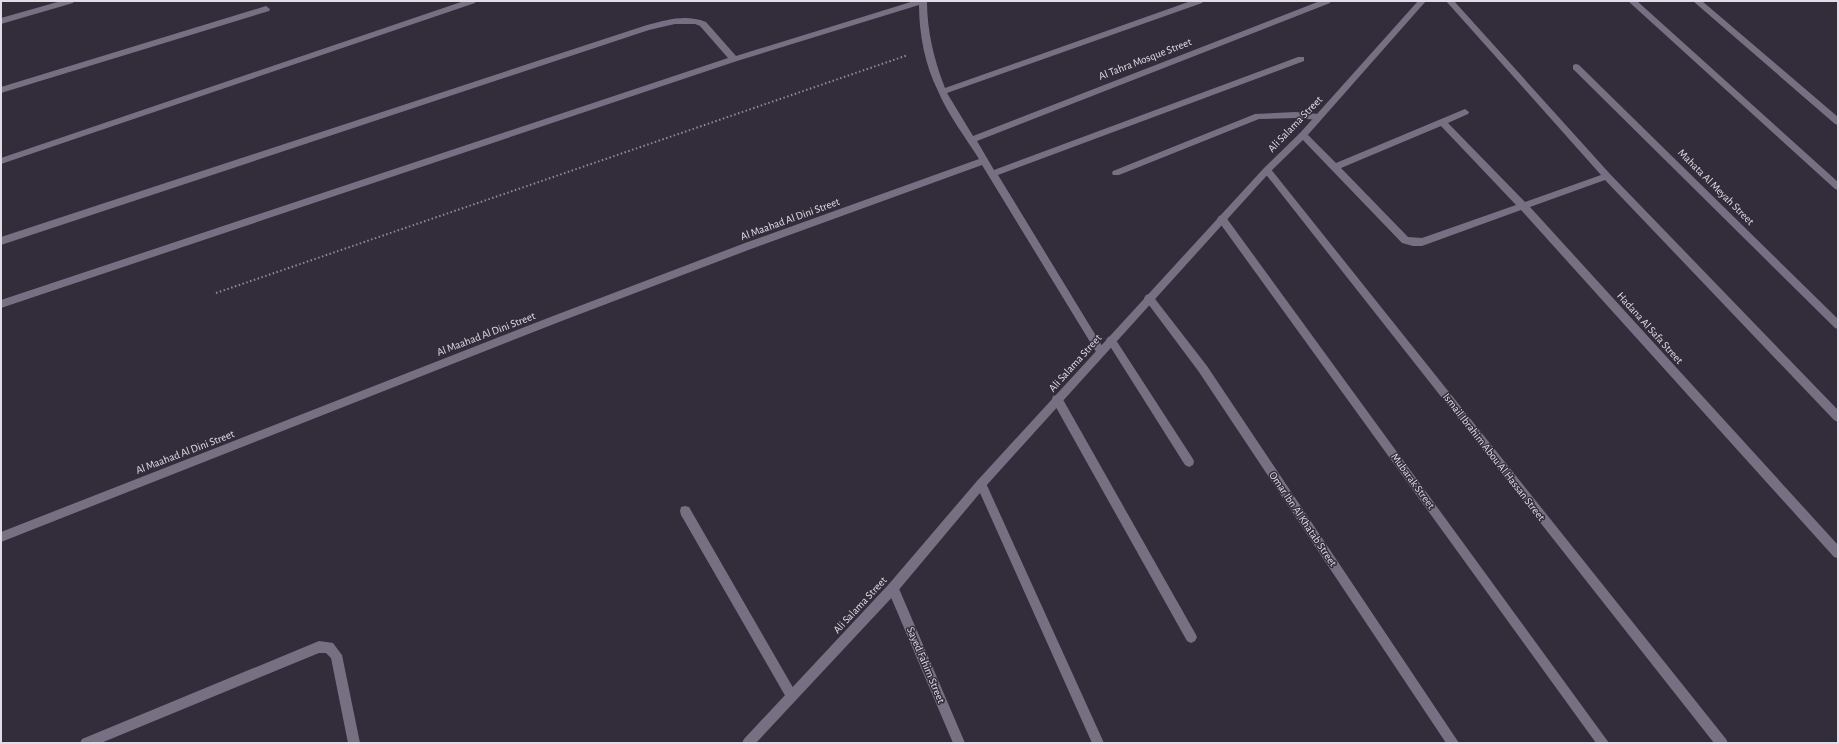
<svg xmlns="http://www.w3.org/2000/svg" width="1839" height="744" font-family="'Alegreya Sans',sans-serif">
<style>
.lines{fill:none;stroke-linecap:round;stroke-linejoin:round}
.path{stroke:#908b97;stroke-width:2;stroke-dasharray:1.5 2.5;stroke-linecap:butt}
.minor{fill:#777082;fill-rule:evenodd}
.tertiary{fill:#777082;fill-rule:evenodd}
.labels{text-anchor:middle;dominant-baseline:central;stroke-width:3;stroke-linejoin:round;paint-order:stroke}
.street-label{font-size:11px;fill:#e1dde7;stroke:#322c3b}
</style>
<rect width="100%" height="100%" fill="#322c3b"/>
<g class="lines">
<polyline class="path" points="216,293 908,55"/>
<g class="minor">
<polygon points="61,1 74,1 73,3 1,24 1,18"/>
<polygon points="464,1 476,1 475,3 1,164 1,158"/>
<path d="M914,1H927C927,31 934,60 945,88L1191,1H1203L1202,3L947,93L973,136L1320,1H1331L1330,3L977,141L994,170L1298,57H1304V61L998,175L1104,349L1106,352L1104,355H1098L982,165L751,249L559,322L1,542V532L553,316L745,243L979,159C966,138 948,115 938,91C925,65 919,34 919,5L737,61L1,308V300L728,58L700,26L695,24H675L649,30L1,245V237L647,25C668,20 685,14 706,22L736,56Z"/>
<path d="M1446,1H1454L1610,174L1838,410V422L1834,420L1605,180L1530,207L1838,545V558L1834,557L1521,210L1422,246H1413L1402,243L1300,137L1299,135L1300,133H1306L1336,163L1465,109L1469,112L1468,114L1448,123L1525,202L1601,175ZM1441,126L1516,205L1422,238L1408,237L1341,168Z"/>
<polygon points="1628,1 1637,1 1838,182 1838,190 1835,189"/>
<polygon points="1693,1 1702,1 1838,117 1838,125 1835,124"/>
<polygon points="266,6 270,9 269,11 1,93 1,87"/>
<polygon points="1576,64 1579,65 1838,319 1838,329 1835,328 1573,69 1573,65"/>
<polygon points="1295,112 1319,114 1323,117 1319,120 1295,118 1259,119 1119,175 1113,175 1112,173 1113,171 1255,114"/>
<polygon points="1267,167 1270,168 1726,739 1728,743 1714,743 1264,172 1263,170"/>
<polygon points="1222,215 1225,216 1609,743 1596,743 1219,222 1217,219 1219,216"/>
<polygon points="1149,294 1152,295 1207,366 1459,743 1446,743 1199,372 1146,301 1144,298 1146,295"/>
<polygon points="1111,336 1114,337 1193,459 1194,462 1193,465 1189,467 1185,465 1108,343 1106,340 1108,337"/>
<polygon points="1057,395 1061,396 1195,633 1197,637 1195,641 1191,643 1187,641 1053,402 1052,399 1053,396"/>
<polygon points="981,479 985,481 1104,743 1092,743 976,484 977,481"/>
<polygon points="685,506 689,507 795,691 797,695 795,699 791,701 787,699 681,515 680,511 681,507"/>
<polygon points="893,583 897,584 965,743 953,743 887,588 889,584"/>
<polygon points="319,641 333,643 342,655 360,743 348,743 331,658 326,653 319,653 101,743 80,743 82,739"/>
</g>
<polygon class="tertiary" points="1418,1 1426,1 1306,137 1270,172 985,487 897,592 756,743 742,743 744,739 889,584 977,481 1264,168 1300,133"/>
</g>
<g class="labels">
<g class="street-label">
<text transform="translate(1145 59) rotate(-21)">Al Tahra Mosque Street</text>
<text transform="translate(1295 124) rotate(-46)">Ali Salama Street</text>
<text transform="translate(1716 187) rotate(45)">Mahata Al Meyah Street</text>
<text transform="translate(790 219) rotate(-20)">Al Maahad Al Dini Street</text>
<text transform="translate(1650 328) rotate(48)">Hadana Al Safa Street</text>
<text transform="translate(486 334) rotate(-21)">Al Maahad Al Dini Street</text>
<text transform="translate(1075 363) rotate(-48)">Ali Salama Street</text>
<text transform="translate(185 452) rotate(-21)">Al Maahad Al Dini Street</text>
<text transform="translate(1494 457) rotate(52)">Ismail Ibrahim Abou Al Hassan Street</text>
<text transform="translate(1413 481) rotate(54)">Mubarak Street</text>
<text transform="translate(1303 519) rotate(56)">Omar Ibn Al Khatab Street</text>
<text transform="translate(860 605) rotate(-47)">Ali Salama Street</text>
<text transform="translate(926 665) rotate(67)">Sayed Fahim Street</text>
</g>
</g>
<rect width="1839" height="744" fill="none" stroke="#e1dde7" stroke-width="4"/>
</svg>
